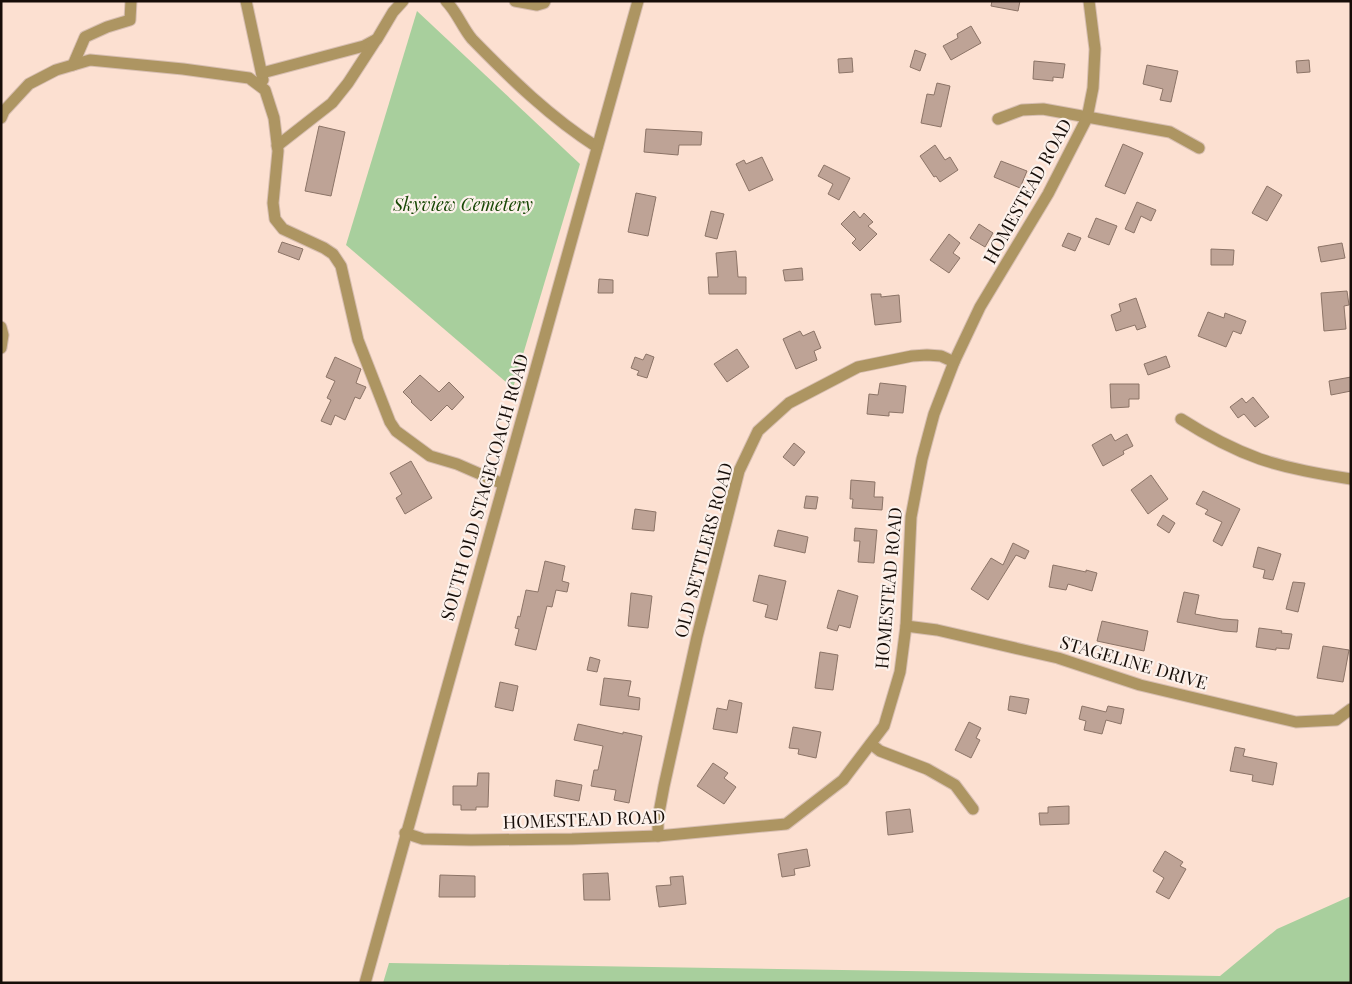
<svg xmlns="http://www.w3.org/2000/svg" width="1352" height="984" font-family="'Playfair Display',serif">
<style>
.green{fill:#a8cf9d}
.building{fill:#bea396;stroke:#8c7467}
.lines{fill:none;stroke-linecap:round;stroke-linejoin:round}
.minor-casing{stroke:#d7beb1;stroke-width:13}
.minor{stroke:#ad9562;stroke-width:11}
.labels{text-anchor:middle;dominant-baseline:central;stroke-width:4.5;stroke-linejoin:round;paint-order:stroke}
.street-label{font-size:18px;fill:#160d08;stroke:#fcf1eb}
.park-label{font-size:18px;font-style:italic;fill:#174704;stroke:#fcf1eb}
</style>
<rect width="100%" height="100%" fill="#fce0d1"/>
<g class="green">
<polygon points="417,11 580,164 513,388 346,245"/>
<polygon points="1351,896 1351,983 383,983 389,963 1220,976 1277,929"/>
</g>
<g class="building">
<polygon points="992,1 1020,1 1018,11 991,6"/>
<polygon points="971,26 981,43 951,60 943,46 958,38 957,34"/>
<polygon points="915,50 926,54 920,71 910,67"/>
<polygon points="852,58 853,72 839,73 838,59"/>
<polygon points="1309,60 1310,72 1297,73 1296,61"/>
<polygon points="1034,61 1065,64 1063,78 1053,77 1053,81 1033,79"/>
<polygon points="1147,65 1178,71 1171,102 1160,100 1163,89 1143,84"/>
<polygon points="937,83 950,86 941,127 921,123 927,94 934,95"/>
<polygon points="319,126 345,132 331,196 305,191"/>
<polygon points="646,129 702,132 701,145 679,145 678,155 644,152"/>
<polygon points="1123,144 1143,153 1125,194 1105,186"/>
<polygon points="935,145 945,160 950,157 958,170 940,182 936,176 934,177 920,156"/>
<polygon points="762,157 773,180 749,191 736,164 744,160 746,164"/>
<polygon points="1001,161 1027,171 1020,188 994,177"/>
<polygon points="824,165 850,178 839,200 828,194 833,184 818,176"/>
<polygon points="1267,186 1282,195 1267,221 1252,213"/>
<polygon points="636,193 656,197 648,236 628,232"/>
<polygon points="1137,202 1156,210 1151,221 1141,216 1134,233 1125,229"/>
<polygon points="711,211 724,214 717,239 705,236"/>
<polygon points="854,211 860,218 864,213 873,222 868,226 877,234 860,251 852,243 856,239 841,224"/>
<polygon points="1096,218 1117,226 1109,245 1088,237"/>
<polygon points="979,224 993,233 985,247 970,238"/>
<polygon points="1068,233 1081,238 1075,251 1062,246"/>
<polygon points="949,234 960,243 953,253 960,258 949,273 930,260"/>
<polygon points="282,242 303,249 299,260 278,252"/>
<polygon points="1342,243 1345,258 1321,262 1318,247"/>
<polygon points="1211,249 1234,250 1233,265 1211,265"/>
<polygon points="736,251 738,277 746,277 746,294 709,294 708,277 718,277 716,253"/>
<polygon points="802,268 803,280 785,281 783,270"/>
<polygon points="599,279 613,280 613,293 598,293"/>
<polygon points="1347,291 1349,305 1344,306 1346,329 1324,331 1321,293"/>
<polygon points="871,294 881,294 881,297 899,295 901,322 875,325"/>
<polygon points="1136,298 1146,327 1137,330 1135,325 1116,331 1111,315 1121,311 1119,304"/>
<polygon points="1208,312 1224,318 1225,313 1246,321 1241,334 1233,331 1226,347 1198,336"/>
<polygon points="800,331 803,336 814,331 821,348 814,351 817,360 796,369 783,339"/>
<polygon points="737,349 749,367 727,382 714,364"/>
<polygon points="646,354 654,357 647,378 637,375 639,371 631,368 635,357 643,360"/>
<polygon points="1166,356 1170,367 1148,375 1144,364"/>
<polygon points="335,357 361,369 356,383 366,387 360,399 355,397 345,420 335,415 331,425 321,421 331,400 327,398 335,381 326,377"/>
<polygon points="420,375 439,392 449,382 464,397 452,410 447,405 431,421 411,402 412,401 403,392"/>
<polygon points="1351,377 1351,391 1331,395 1329,381"/>
<polygon points="880,383 906,386 903,413 889,412 889,416 867,414 869,394 878,395"/>
<polygon points="1110,384 1139,384 1139,399 1129,399 1129,407 1111,408"/>
<polygon points="1253,397 1269,417 1255,427 1244,414 1238,418 1230,407 1242,398 1246,403"/>
<polygon points="1111,434 1115,441 1127,434 1133,446 1123,451 1124,454 1103,466 1092,445"/>
<polygon points="794,443 805,452 794,466 783,457"/>
<polygon points="411,461 432,498 405,514 396,498 402,494 390,473"/>
<polygon points="1151,475 1168,499 1148,514 1131,490"/>
<polygon points="851,480 875,482 874,497 883,497 882,510 852,508 853,499 850,499"/>
<polygon points="1203,491 1240,509 1222,546 1213,541 1222,522 1205,514 1208,510 1196,504"/>
<polygon points="806,496 818,497 816,509 804,508"/>
<polygon points="635,509 656,512 654,531 632,529"/>
<polygon points="1163,515 1175,523 1169,533 1157,525"/>
<polygon points="855,528 877,530 874,563 858,562 860,541 854,541"/>
<polygon points="778,530 808,537 805,553 774,546"/>
<polygon points="1013,543 1029,551 1025,559 1016,555 988,600 971,589 991,558 1003,565"/>
<polygon points="1258,547 1281,554 1273,580 1263,578 1265,570 1253,567"/>
<polygon points="545,561 565,566 562,581 569,583 567,592 556,590 552,607 547,606 536,650 515,645 519,629 515,628 518,616 520,617 526,590 538,592"/>
<polygon points="1053,565 1086,572 1086,570 1097,573 1092,591 1068,584 1066,590 1049,587"/>
<polygon points="759,575 786,581 777,620 765,617 768,605 753,601"/>
<polygon points="1293,582 1305,583 1298,612 1286,609"/>
<polygon points="838,590 858,596 850,628 839,625 837,631 827,628"/>
<polygon points="1184,592 1199,595 1195,614 1222,619 1238,620 1237,632 1224,631 1177,622"/>
<polygon points="631,593 652,596 648,628 628,626"/>
<polygon points="1102,621 1148,631 1144,651 1097,641"/>
<polygon points="1259,628 1282,631 1281,633 1292,634 1289,649 1276,648 1276,650 1256,647"/>
<polygon points="1323,646 1349,650 1343,682 1317,678"/>
<polygon points="820,652 838,655 833,690 815,688"/>
<polygon points="590,657 600,660 597,672 587,670"/>
<polygon points="604,678 631,681 628,696 640,698 639,710 600,705"/>
<polygon points="500,682 518,686 513,711 495,707"/>
<polygon points="1010,696 1029,699 1026,714 1008,710"/>
<polygon points="729,700 742,703 737,733 713,729 717,708 727,710"/>
<polygon points="1082,706 1106,712 1108,706 1124,709 1121,724 1106,720 1102,734 1084,730 1086,721 1079,719"/>
<polygon points="969,722 981,728 976,738 980,740 971,758 955,750"/>
<polygon points="578,724 623,734 623,732 642,736 629,803 614,800 616,790 591,786 594,770 598,770 603,746 574,740"/>
<polygon points="793,727 821,732 816,758 798,754 799,749 789,748"/>
<polygon points="1235,747 1245,749 1243,756 1277,763 1273,785 1252,781 1253,775 1230,771"/>
<polygon points="713,763 728,773 724,778 736,787 724,804 697,786"/>
<polygon points="478,773 489,773 488,807 476,807 476,810 461,810 461,805 453,805 453,786 477,786"/>
<polygon points="556,780 582,785 579,801 554,796"/>
<polygon points="1069,806 1069,824 1040,825 1039,813 1048,813 1048,807"/>
<polygon points="910,809 913,832 888,835 886,812"/>
<polygon points="807,849 810,866 794,869 795,875 782,877 778,854"/>
<polygon points="1165,851 1183,862 1180,866 1186,869 1169,899 1156,892 1164,878 1153,871"/>
<polygon points="608,873 610,900 584,900 583,874"/>
<polygon points="440,875 475,876 475,897 439,897"/>
<polygon points="683,876 686,904 659,907 656,886 671,885 670,877"/>
</g>
<g class="lines">
<defs>
<g id="minor">
<polyline points="246,1 263,80"/>
<path d="M446,1C457,12 462,27 472,39C510,78 551,118 597,147"/>
<polyline points="515,1 537,5 544,3 545,1"/>
<polyline points="73,65 85,37 107,27 130,20 131,1"/>
<polyline points="262,73 364,46 377,39 393,12 403,1"/>
<polyline points="1,118 4,111 29,84 56,70 90,60 183,69 249,78 265,90 274,118 278,151 273,203 275,219 283,229 324,248 333,254 341,266 358,340 390,422 396,431 430,456 457,464 503,484"/>
<polyline points="998,119 1022,110 1043,109 1170,132 1199,148"/>
<polyline points="277,146 332,103 348,83 376,40"/>
<polyline points="1,327 3,335 1,348"/>
<path d="M1181,419C1206,435 1232,449 1260,459C1290,469 1320,474 1351,479"/>
<polyline points="906,626 937,630 1058,658 1140,685 1296,722 1336,720 1351,709"/>
<polyline points="871,744 880,751 927,769 955,785 973,809"/>
<polyline points="405,833 423,839 471,840 572,839 658,836 786,824 843,780 884,726 900,672 906,626 911,517 922,459 934,414 954,362 980,307 1048,194 1087,118 1093,88 1095,49 1089,1"/>
<polyline points="658,836 658,818 664,786 697,637 739,471 758,431 789,403 858,367 912,356 927,355 941,356 954,362"/>
<polyline points="365,983 638,1"/>
</g>
</defs>
<use href="#minor" class="minor-casing"/>
<use href="#minor" class="minor"/>
</g>
<g class="labels">
<g class="street-label">
<text transform="translate(1027 191) rotate(-61)">HOMESTEAD ROAD</text>
<text transform="translate(484 487) rotate(-74)">SOUTH OLD STAGECOACH ROAD</text>
<text transform="translate(703 550) rotate(-75)">OLD SETTLERS ROAD</text>
<text transform="translate(888 588) rotate(-85)">HOMESTEAD ROAD</text>
<text transform="translate(1134 662) rotate(16)">STAGELINE DRIVE</text>
<text transform="translate(584 819) rotate(-2)">HOMESTEAD ROAD</text>
</g>
<g class="park-label">
<text x="463" y="204">Skyview Cemetery</text>
</g>
</g>
<rect width="1352" height="984" fill="none" stroke="#160d08" stroke-width="5"/>
</svg>
